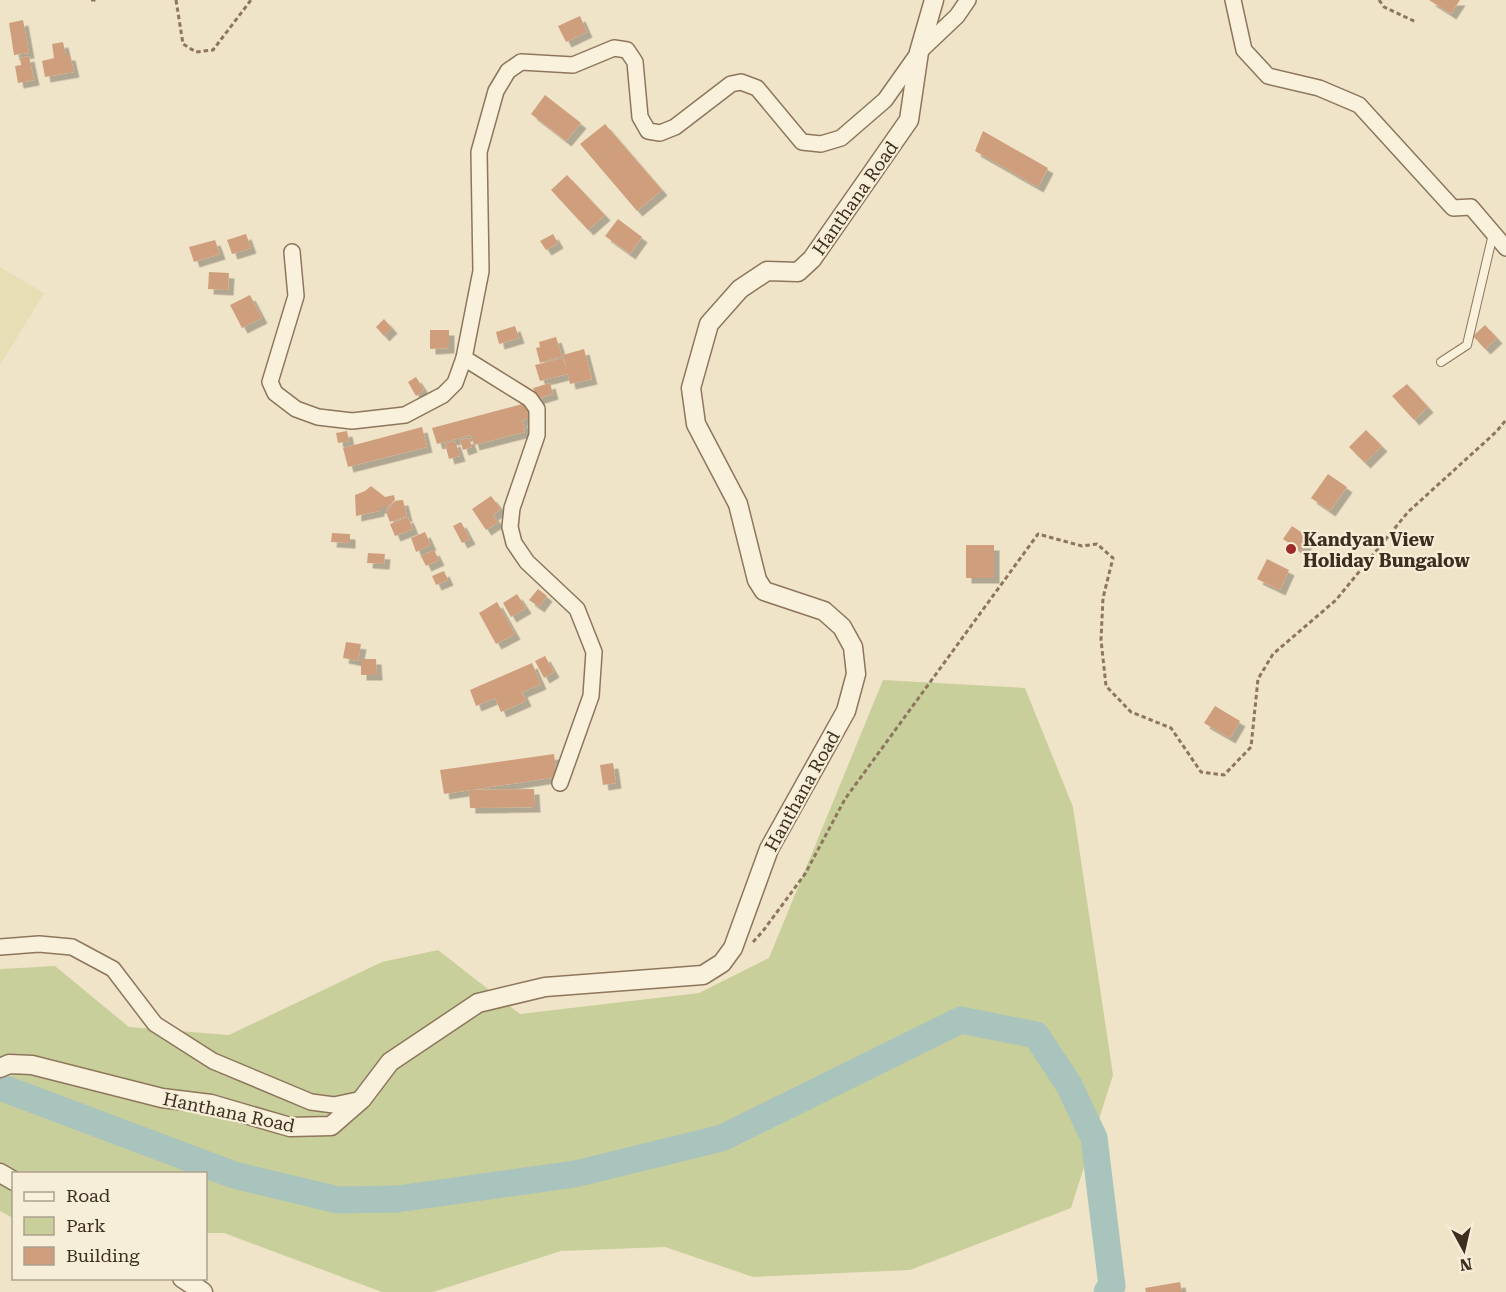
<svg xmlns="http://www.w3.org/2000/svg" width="1506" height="1292" font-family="'Roboto Serif',serif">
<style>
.farmland{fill:#e6deb5}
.green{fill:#c9cf9b}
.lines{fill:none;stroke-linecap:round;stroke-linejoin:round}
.river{stroke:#a9c4bc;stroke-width:27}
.building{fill:#cf9f7d;filter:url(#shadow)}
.service-casing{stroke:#8d765c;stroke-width:10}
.minor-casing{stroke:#8d765c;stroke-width:18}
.tertiary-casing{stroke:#8d765c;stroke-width:21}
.path{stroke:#8d765c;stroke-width:3;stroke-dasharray:4.5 3;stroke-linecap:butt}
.service{stroke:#faf1dc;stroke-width:8}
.minor{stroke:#faf1dc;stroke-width:15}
.tertiary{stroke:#faf1dc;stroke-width:18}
.poi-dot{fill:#9e2a2b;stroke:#f7eed8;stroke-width:2}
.labels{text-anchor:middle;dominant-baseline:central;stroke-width:4.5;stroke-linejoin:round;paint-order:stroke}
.street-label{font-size:18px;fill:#3d2e20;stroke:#f7eed8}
.poi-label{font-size:18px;font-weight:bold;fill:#3d2e20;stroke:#f7eed8;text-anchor:start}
</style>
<defs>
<filter id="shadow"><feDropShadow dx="5.5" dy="5.5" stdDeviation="0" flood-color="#0004"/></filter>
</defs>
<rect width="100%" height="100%" fill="#f0e4c8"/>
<polygon class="farmland" points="0,267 44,293 0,365"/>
<polygon class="green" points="883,680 1025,688 1073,807 1113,1075 1071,1208 910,1270 753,1277 665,1247 561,1251 433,1292 382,1292 224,1233 206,1233 206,1174 14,1174 13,1218 0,1211 0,969 55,966 129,1027 229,1035 382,962 438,950 520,1014 699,993 769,958"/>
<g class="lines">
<polyline class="river" points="0,1087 234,1175 338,1200 397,1199 575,1174 722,1138 961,1020 1036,1035 1069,1085 1094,1138 1112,1286 1107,1292"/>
</g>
<g class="building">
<polygon points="1429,0 1460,0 1451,14"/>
<polygon points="580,16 587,32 566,42 558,26"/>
<polygon points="23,20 29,53 14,55 9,23"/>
<polygon points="63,42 66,55 70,55 74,72 45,77 42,61 54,58 52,44"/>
<polygon points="29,56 34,80 18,83 15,66 21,65 20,58"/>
<polygon points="545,95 581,123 566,141 531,114"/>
<polygon points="605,124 662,190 637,211 580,144"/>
<polygon points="983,131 1048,168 1038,187 975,151"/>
<polygon points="567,175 605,215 588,230 551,190"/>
<polygon points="618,219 642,237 630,254 605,236"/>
<polygon points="246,234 251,248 232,254 227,240"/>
<polygon points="553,234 558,243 546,250 540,241"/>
<polygon points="215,240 220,254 194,262 189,247"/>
<polygon points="209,272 229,273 228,290 208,289"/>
<polygon points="250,295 262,318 242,328 230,305"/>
<polygon points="384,319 392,328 384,336 376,327"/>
<polygon points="1485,325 1497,338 1485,349 1473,336"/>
<polygon points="515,326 519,338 499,344 496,332"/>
<polygon points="430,330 449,330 449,348 430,349"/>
<polygon points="556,337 562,356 540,363 536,348 540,347 539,342"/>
<polygon points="584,349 592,379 570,384 568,374 540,381 535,365 563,358 567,370 563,355"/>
<polygon points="416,377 424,390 416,396 408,382"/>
<polygon points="550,383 553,394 537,399 533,388"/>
<polygon points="1407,384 1428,407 1414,420 1392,396"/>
<polygon points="526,403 531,418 522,420 525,432 474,445 471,435 437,444 432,428"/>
<polygon points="422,427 427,447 348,467 343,448"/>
<polygon points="1366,430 1382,446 1365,463 1349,447"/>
<polygon points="347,431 349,441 338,443 336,433"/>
<polygon points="469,438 472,447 463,450 460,440"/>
<polygon points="455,441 460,456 449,459 445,444"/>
<polygon points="1328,474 1347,487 1330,511 1311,498"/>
<polygon points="371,486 385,497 394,495 395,500 386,508 379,508 379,511 356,516 355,495 365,491"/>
<polygon points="491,496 501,509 493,515 498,522 486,530 472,509"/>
<polygon points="403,500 407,516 390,522 386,512 395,501"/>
<polygon points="408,517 413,529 395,536 390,524"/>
<polygon points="461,522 470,539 462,543 453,526"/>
<polygon points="1292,526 1310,538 1301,551 1283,539"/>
<polygon points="425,532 431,545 416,552 411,538"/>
<polygon points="332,533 350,534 350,543 331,542"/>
<rect x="966" y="545" width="28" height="33"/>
<polygon points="434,550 439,560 426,566 421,556"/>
<polygon points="368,553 385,554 384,564 367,563"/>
<polygon points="1267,559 1289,570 1280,590 1257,579"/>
<polygon points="444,571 448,580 436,585 432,576"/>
<polygon points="538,589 547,596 539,607 529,600"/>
<polygon points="517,594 526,608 511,617 503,603"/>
<polygon points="497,602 515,634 496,644 479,613"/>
<polygon points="346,642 361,644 358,661 343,658"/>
<polygon points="545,656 554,672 544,678 535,661"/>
<polygon points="361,659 376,659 377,675 361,675"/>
<polygon points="532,663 541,684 522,692 526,701 501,712 495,698 476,706 470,690"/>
<polygon points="1215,706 1240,721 1230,738 1204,723"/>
<polygon points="554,754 557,777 444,794 440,770"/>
<polygon points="613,763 616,783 603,785 600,765"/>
<polygon points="534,789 535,807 470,808 469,790"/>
<polygon points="1180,1282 1182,1292 1146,1292 1145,1288"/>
</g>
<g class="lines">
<defs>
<polyline id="service" points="1441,362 1467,345 1493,234"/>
<g id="minor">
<polyline points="1233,0 1244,50 1268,76 1319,88 1359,105 1453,208 1471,207 1506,248"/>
<polyline points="292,252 296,296 270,382 275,393 296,409 318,417 352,421 405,415 443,395 455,383 464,358 481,271 479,152 496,91 508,71 521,62 573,65 614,48 627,50 635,62 640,117 648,131 660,133 675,127 731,84 741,82 757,88 802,142 821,144 841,138 885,100 919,52 957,16 968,0"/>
<polyline points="464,358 530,399 537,409 537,435 512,508 510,527 514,543 527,562 577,609 594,652 591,696 560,783"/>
<polyline points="0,947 39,944 72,947 113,969 155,1024 213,1061 311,1102 334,1105 362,1099"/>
</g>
<g id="tertiary">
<polyline points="0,1068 9,1064 32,1065 162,1098 211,1104 290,1127 331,1126 362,1099 390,1062 478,1003 545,987 703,975 722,963 733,948 769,849 846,711 856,674 853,647 842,627 824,611 764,591 757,580 738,504 696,424 691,388 709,324 740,289 767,271 798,272 812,259 909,120 919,52 934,0"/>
<polyline points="0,1173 14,1181"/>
<polyline points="182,1278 203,1292"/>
</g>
</defs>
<use href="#service" class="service-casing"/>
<use href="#minor" class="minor-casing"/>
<use href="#tertiary" class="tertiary-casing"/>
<g class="path">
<polyline points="91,0 98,0"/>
<polyline points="176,0 183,44 196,52 213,50 251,0"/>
<polyline points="1379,0 1384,7 1416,22"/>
<polyline points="753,942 763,931 805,874 845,799 1038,534 1082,546 1097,544 1113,558 1103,598 1101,640 1106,686 1131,712 1171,728 1201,772 1224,775 1251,747 1258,679 1273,654 1336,600 1408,512 1496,432 1506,420"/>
</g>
<use href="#service" class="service"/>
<use href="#minor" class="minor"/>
<use href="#tertiary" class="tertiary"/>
</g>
<circle class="poi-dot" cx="1291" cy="549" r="6"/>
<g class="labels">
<g class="street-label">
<text transform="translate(855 198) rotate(-55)">Hanthana Road</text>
<text transform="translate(802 791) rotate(-61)">Hanthana Road</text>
<text transform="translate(229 1112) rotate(12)">Hanthana Road</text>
</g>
<g class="poi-label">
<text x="1303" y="539">Kandyan View<tspan x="1303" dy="21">Holiday Bungalow</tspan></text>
</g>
</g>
<rect x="12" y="1172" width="195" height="108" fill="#f7eed8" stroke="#ada18e" stroke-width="1.5"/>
<rect x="24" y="1192" width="30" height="9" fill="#faf1dc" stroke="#ada18e" stroke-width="1.5"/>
<text x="66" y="1202" font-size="18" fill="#3d2e20">Road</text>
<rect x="24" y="1217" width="30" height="18" fill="#c9cf9b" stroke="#ada18e" stroke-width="1.5"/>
<text x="66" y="1232" font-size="18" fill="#3d2e20">Park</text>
<rect x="24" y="1247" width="30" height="18" fill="#cf9f7d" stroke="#ada18e" stroke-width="1.5"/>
<text x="66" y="1262" font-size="18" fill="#3d2e20">Building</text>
<g transform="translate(1464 1250) rotate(172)" stroke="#f7eed8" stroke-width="4.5" paint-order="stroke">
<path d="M0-4.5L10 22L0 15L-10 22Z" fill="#3d2e20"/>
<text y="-9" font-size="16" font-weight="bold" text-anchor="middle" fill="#3d2e20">N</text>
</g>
</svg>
